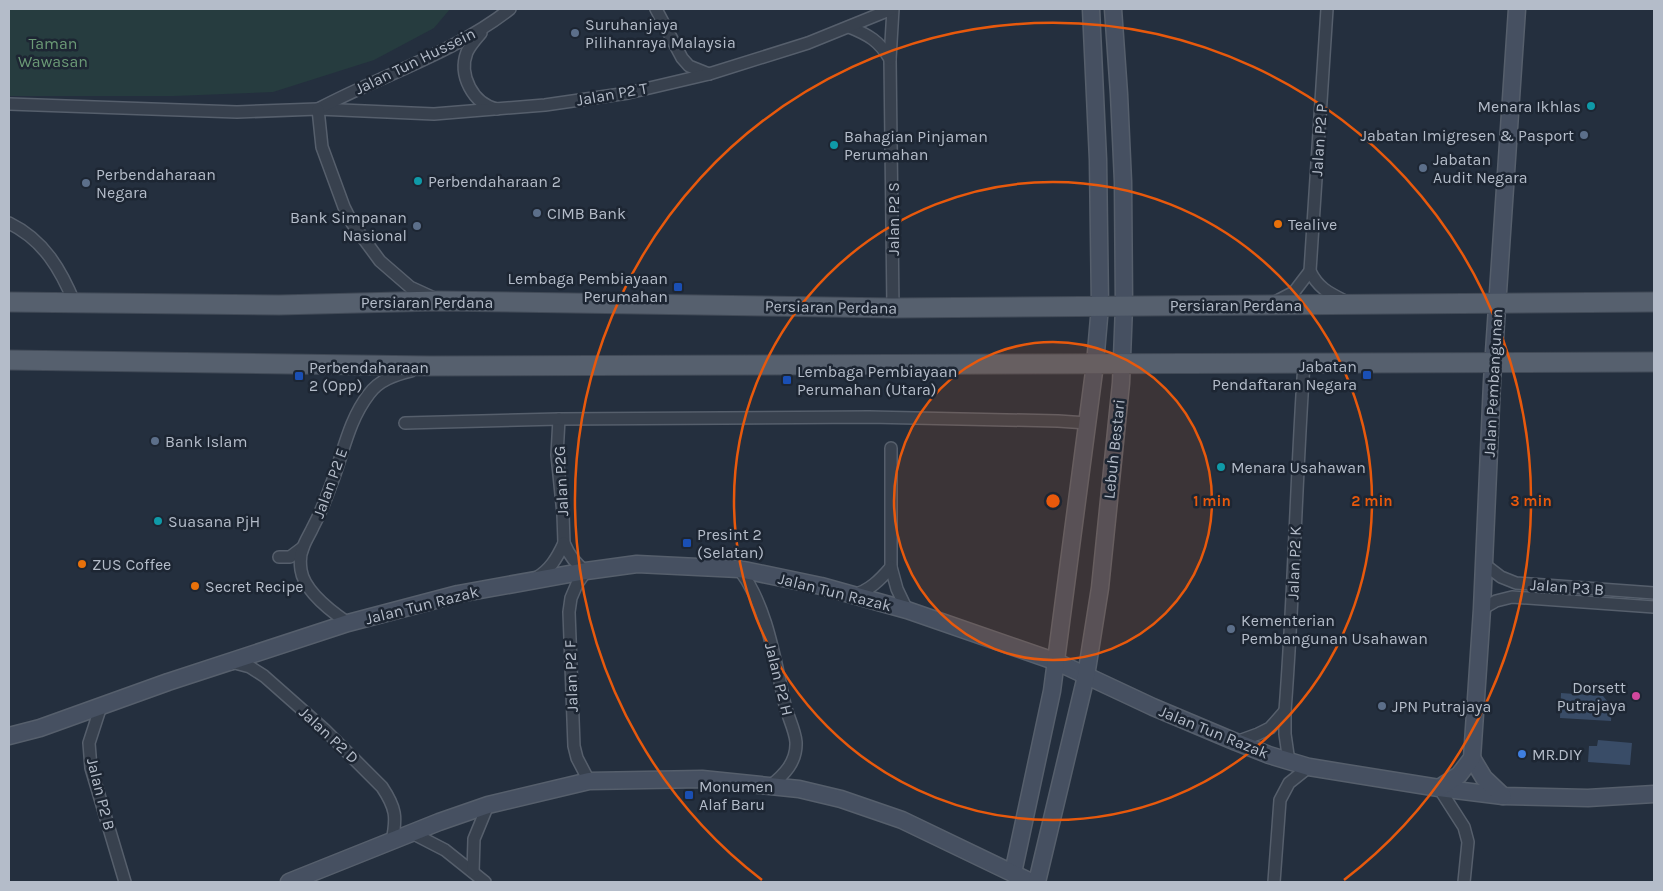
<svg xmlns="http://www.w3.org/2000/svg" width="1663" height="891" font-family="Karla,sans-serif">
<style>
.green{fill:#263c3f}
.water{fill:#394c67}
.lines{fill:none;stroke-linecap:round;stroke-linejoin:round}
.street-casing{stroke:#565f6c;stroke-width:14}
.secondary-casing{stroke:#565f6c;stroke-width:19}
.primary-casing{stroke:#414a57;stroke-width:21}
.street{stroke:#38414e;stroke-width:11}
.secondary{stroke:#465061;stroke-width:16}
.primary{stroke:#56606e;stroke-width:19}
.ring{fill:none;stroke:#e8590c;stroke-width:2.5}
.service-dot{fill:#5c6f8a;stroke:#1d2633;stroke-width:2}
.culture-dot{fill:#0f9aa8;stroke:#1d2633;stroke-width:2}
.food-dot{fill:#e8710a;stroke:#1d2633;stroke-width:2}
.transit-dot{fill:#1a4fb4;stroke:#1d2633;stroke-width:2}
.hotel-dot{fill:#d1479c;stroke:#1d2633;stroke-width:2}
.shop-dot{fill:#3f7fe0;stroke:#1d2633;stroke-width:2}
.labels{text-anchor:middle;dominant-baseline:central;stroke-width:5;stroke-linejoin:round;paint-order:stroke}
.poi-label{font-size:16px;fill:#b4bcc9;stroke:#1d2633;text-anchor:start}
.park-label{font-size:16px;fill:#6b9a76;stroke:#1d2633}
.street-label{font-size:16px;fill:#b4bcc9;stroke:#1d2633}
.centre{fill:#e8590c;stroke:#1d2633;stroke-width:2.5}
.ring-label{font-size:15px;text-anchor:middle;font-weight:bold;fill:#e8590c;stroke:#1d2633;stroke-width:5;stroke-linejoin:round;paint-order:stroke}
</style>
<rect width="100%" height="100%" fill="#242f3e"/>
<polygon class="green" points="9,9 450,9 434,28 374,60 273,92 174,96 9,96"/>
<g class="water">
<polygon points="1561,693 1603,696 1612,707 1611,721 1560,718"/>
<polygon points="1598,740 1632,743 1630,765 1588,762 1589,746 1597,746"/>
</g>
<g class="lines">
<defs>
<g id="street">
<polyline points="656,9 682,58 689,66 709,74"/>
<polyline points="893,9 890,59 893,308"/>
<path d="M1327,9L1310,271C1318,288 1329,293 1345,301"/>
<path d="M849,27C869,35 879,41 890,59"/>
<path d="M481,33C476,39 471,44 467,52C458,75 473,104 497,109"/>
<polyline points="9,104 237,112 318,109 434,114 545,105 628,93 709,74 808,43 892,9"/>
<path d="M320,108C382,75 454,53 510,9"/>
<polyline points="318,109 322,147 344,207 352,223 380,261 410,287 434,298"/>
<path d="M9,223C44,240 61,270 75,304"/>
<polyline points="1275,302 1294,292 1310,271"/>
<polyline points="559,419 557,455 563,514 564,543"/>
<polyline points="405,423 559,419 869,417 1058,421 1087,423"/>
<polyline points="279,557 290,557 302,548"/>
<polyline points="1484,564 1501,577 1516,583 1654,593"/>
<polyline points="891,567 891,448"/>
<path d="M739,569C767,605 775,661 785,705C788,717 795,730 796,742C797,762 784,775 770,786"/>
<path d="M536,578C550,570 557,558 564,543C569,555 575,564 586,571L577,584L571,598L569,612L574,746L577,758L589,781"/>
<path d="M853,595C869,591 880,580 891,567L897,589L907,610"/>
<polyline points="1482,609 1496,601 1512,597 1654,607"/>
<path d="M348,623C332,612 304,591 301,570C300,563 300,554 303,548C305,541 310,534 313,527C320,514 326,499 331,485C343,455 348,421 369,394C379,380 395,375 411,371"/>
<path d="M230,664L235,663L250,667L264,676L324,729L382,787C396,808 397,817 392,841"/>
<polyline points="101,706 89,743 91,768 125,882"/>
<polyline points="1236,742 1258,734 1270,728 1285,711"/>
<path d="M1289,762L1285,734V711C1294,595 1296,479 1304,364"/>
<polyline points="1439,788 1464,827 1468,842 1464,882"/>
<polyline points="412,833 445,850 485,882"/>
<polyline points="473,872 474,839 488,805"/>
<polyline points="1274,882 1280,800 1289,783 1309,767"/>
</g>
<g id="secondary">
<polyline points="9,736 40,728 168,682 348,623 458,594 586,571 637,564 739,569 821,586 907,610 1057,662 1153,707 1236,742 1269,755 1309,767 1439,788 1503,796 1588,798 1654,794"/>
<polyline points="1472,758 1484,778 1503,796"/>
<polyline points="1439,788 1459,775 1472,758 1482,609 1492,382 1517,9"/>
<polyline points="1013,873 1052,691 1095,364 1100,306 1098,160 1091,9"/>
<polyline points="289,882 439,822 488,805 589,781 702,779 799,789 841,799 902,820 1031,882"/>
<polyline points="1037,882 1086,676 1100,588 1121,383 1124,306 1123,182 1119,94 1113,9"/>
</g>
<g id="primary">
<polyline points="9,302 279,305 438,301 893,308 1654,302"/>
<polyline points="9,360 430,366 1654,362"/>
</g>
</defs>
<use href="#street" class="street-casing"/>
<use href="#secondary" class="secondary-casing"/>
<use href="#primary" class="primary-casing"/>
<use href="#street" class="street"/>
<use href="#secondary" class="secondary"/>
<use href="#primary" class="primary"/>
</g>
<circle cx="1053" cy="501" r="159" fill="#e8590c" fill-opacity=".12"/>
<g class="ring">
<circle cx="1053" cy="501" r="159"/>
<circle cx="1053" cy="501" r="319"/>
<path d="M762 880A478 478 0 1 1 1344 880"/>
</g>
<g class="service-dot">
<circle cx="575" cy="33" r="5"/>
<circle cx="1584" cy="135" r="5"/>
<circle cx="1423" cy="168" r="5"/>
<circle cx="86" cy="183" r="5"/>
<circle cx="537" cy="213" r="5"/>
<circle cx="417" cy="226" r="5"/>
<circle cx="155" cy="441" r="5"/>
<circle cx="1231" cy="629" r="5"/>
<circle cx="1382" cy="706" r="5"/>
</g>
<g class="culture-dot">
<circle cx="1591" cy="106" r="5"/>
<circle cx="834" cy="145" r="5"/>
<circle cx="418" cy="181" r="5"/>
<circle cx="1221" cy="467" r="5"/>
<circle cx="158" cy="521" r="5"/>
</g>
<g class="food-dot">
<circle cx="1278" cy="224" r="5"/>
<circle cx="82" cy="564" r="5"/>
<circle cx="195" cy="586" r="5"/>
</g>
<g class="transit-dot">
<rect x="673" y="282" width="10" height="10" rx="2.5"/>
<rect x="1362" y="370" width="10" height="10" rx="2.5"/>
<rect x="294" y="371" width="10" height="10" rx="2.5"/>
<rect x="782" y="375" width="10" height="10" rx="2.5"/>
<rect x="682" y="538" width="10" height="10" rx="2.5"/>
<rect x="684" y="790" width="10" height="10" rx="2.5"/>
</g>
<circle class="hotel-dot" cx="1636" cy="696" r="5"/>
<circle class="shop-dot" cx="1522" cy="754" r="5"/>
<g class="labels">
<g class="poi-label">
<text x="585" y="24">Suruhanjaya<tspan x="585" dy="18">Pilihanraya Malaysia</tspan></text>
<text x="1581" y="106" text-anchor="end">Menara Ikhlas</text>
<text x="1574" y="135" text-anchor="end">Jabatan Imigresen &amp; Pasport</text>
<text x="844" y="136">Bahagian Pinjaman<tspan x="844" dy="18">Perumahan</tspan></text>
<text x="1433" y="159">Jabatan<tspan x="1433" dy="18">Audit Negara</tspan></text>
<text x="96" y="174">Perbendaharaan<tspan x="96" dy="18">Negara</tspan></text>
<text x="428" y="181">Perbendaharaan 2</text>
<text x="547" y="213">CIMB Bank</text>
<text x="407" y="217" text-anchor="end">Bank Simpanan<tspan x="407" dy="18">Nasional</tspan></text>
<text x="1288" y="224">Tealive</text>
<text x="668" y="278" text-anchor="end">Lembaga Pembiayaan<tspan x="668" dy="18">Perumahan</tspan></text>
<text x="1357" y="366" text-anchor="end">Jabatan<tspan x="1357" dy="18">Pendaftaran Negara</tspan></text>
<text x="309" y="367">Perbendaharaan<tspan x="309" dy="18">2 (Opp)</tspan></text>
<text x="797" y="371">Lembaga Pembiayaan<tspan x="797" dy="18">Perumahan (Utara)</tspan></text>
<text x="165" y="441">Bank Islam</text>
<text x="1231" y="467">Menara Usahawan</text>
<text x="168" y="521">Suasana PjH</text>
<text x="697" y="534">Presint 2<tspan x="697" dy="18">(Selatan)</tspan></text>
<text x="92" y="564">ZUS Coffee</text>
<text x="205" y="586">Secret Recipe</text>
<text x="1241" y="620">Kementerian<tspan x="1241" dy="18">Pembangunan Usahawan</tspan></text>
<text x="1626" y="687" text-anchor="end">Dorsett<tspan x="1626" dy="18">Putrajaya</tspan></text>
<text x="1392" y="706">JPN Putrajaya</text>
<text x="1532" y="754">MR.DIY</text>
<text x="699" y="786">Monumen<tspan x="699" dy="18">Alaf Baru</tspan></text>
</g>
<g class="park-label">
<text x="53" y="43">Taman<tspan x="53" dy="18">Wawasan</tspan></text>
</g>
<g class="street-label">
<text transform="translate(415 61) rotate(-26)">Jalan Tun Hussein</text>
<text transform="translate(612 94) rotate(-10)">Jalan P2 T</text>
<text transform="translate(1319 140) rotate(-86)">Jalan P2 P</text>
<text transform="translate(893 219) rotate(-90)">Jalan P2 S</text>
<text x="427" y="302">Persiaran Perdana</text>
<text x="1236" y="305">Persiaran Perdana</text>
<text transform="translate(831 307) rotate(1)">Persiaran Perdana</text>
<text transform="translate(1493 383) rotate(-87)">Jalan Pembangunan</text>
<text transform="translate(1114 449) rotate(-84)">Lebuh Bestari</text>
<text transform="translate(561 481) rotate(-93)">Jalan P2G</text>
<text transform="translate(330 483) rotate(-70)">Jalan P2 E</text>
<text transform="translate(1294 563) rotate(-88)">Jalan P2 K</text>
<text transform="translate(1567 587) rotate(4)">Jalan P3 B</text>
<text transform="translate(835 592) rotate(14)">Jalan Tun Razak</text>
<text transform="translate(422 605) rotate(-14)">Jalan Tun Razak</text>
<text transform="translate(571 676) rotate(-92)">Jalan P2 F</text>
<text transform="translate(779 679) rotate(76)">Jalan P2 H</text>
<text transform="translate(1214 732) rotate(22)">Jalan Tun Razak</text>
<text transform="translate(329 735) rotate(43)">Jalan P2 D</text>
<text transform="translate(101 794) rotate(76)">Jalan P2 B</text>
</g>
</g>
<circle cx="1053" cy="501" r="8" class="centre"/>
<g class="ring-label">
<text x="1212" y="506">1 min</text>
<text x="1372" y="506">2 min</text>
<text x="1531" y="506">3 min</text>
</g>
<rect width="1663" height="891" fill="none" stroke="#b4bcc9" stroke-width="20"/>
</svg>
